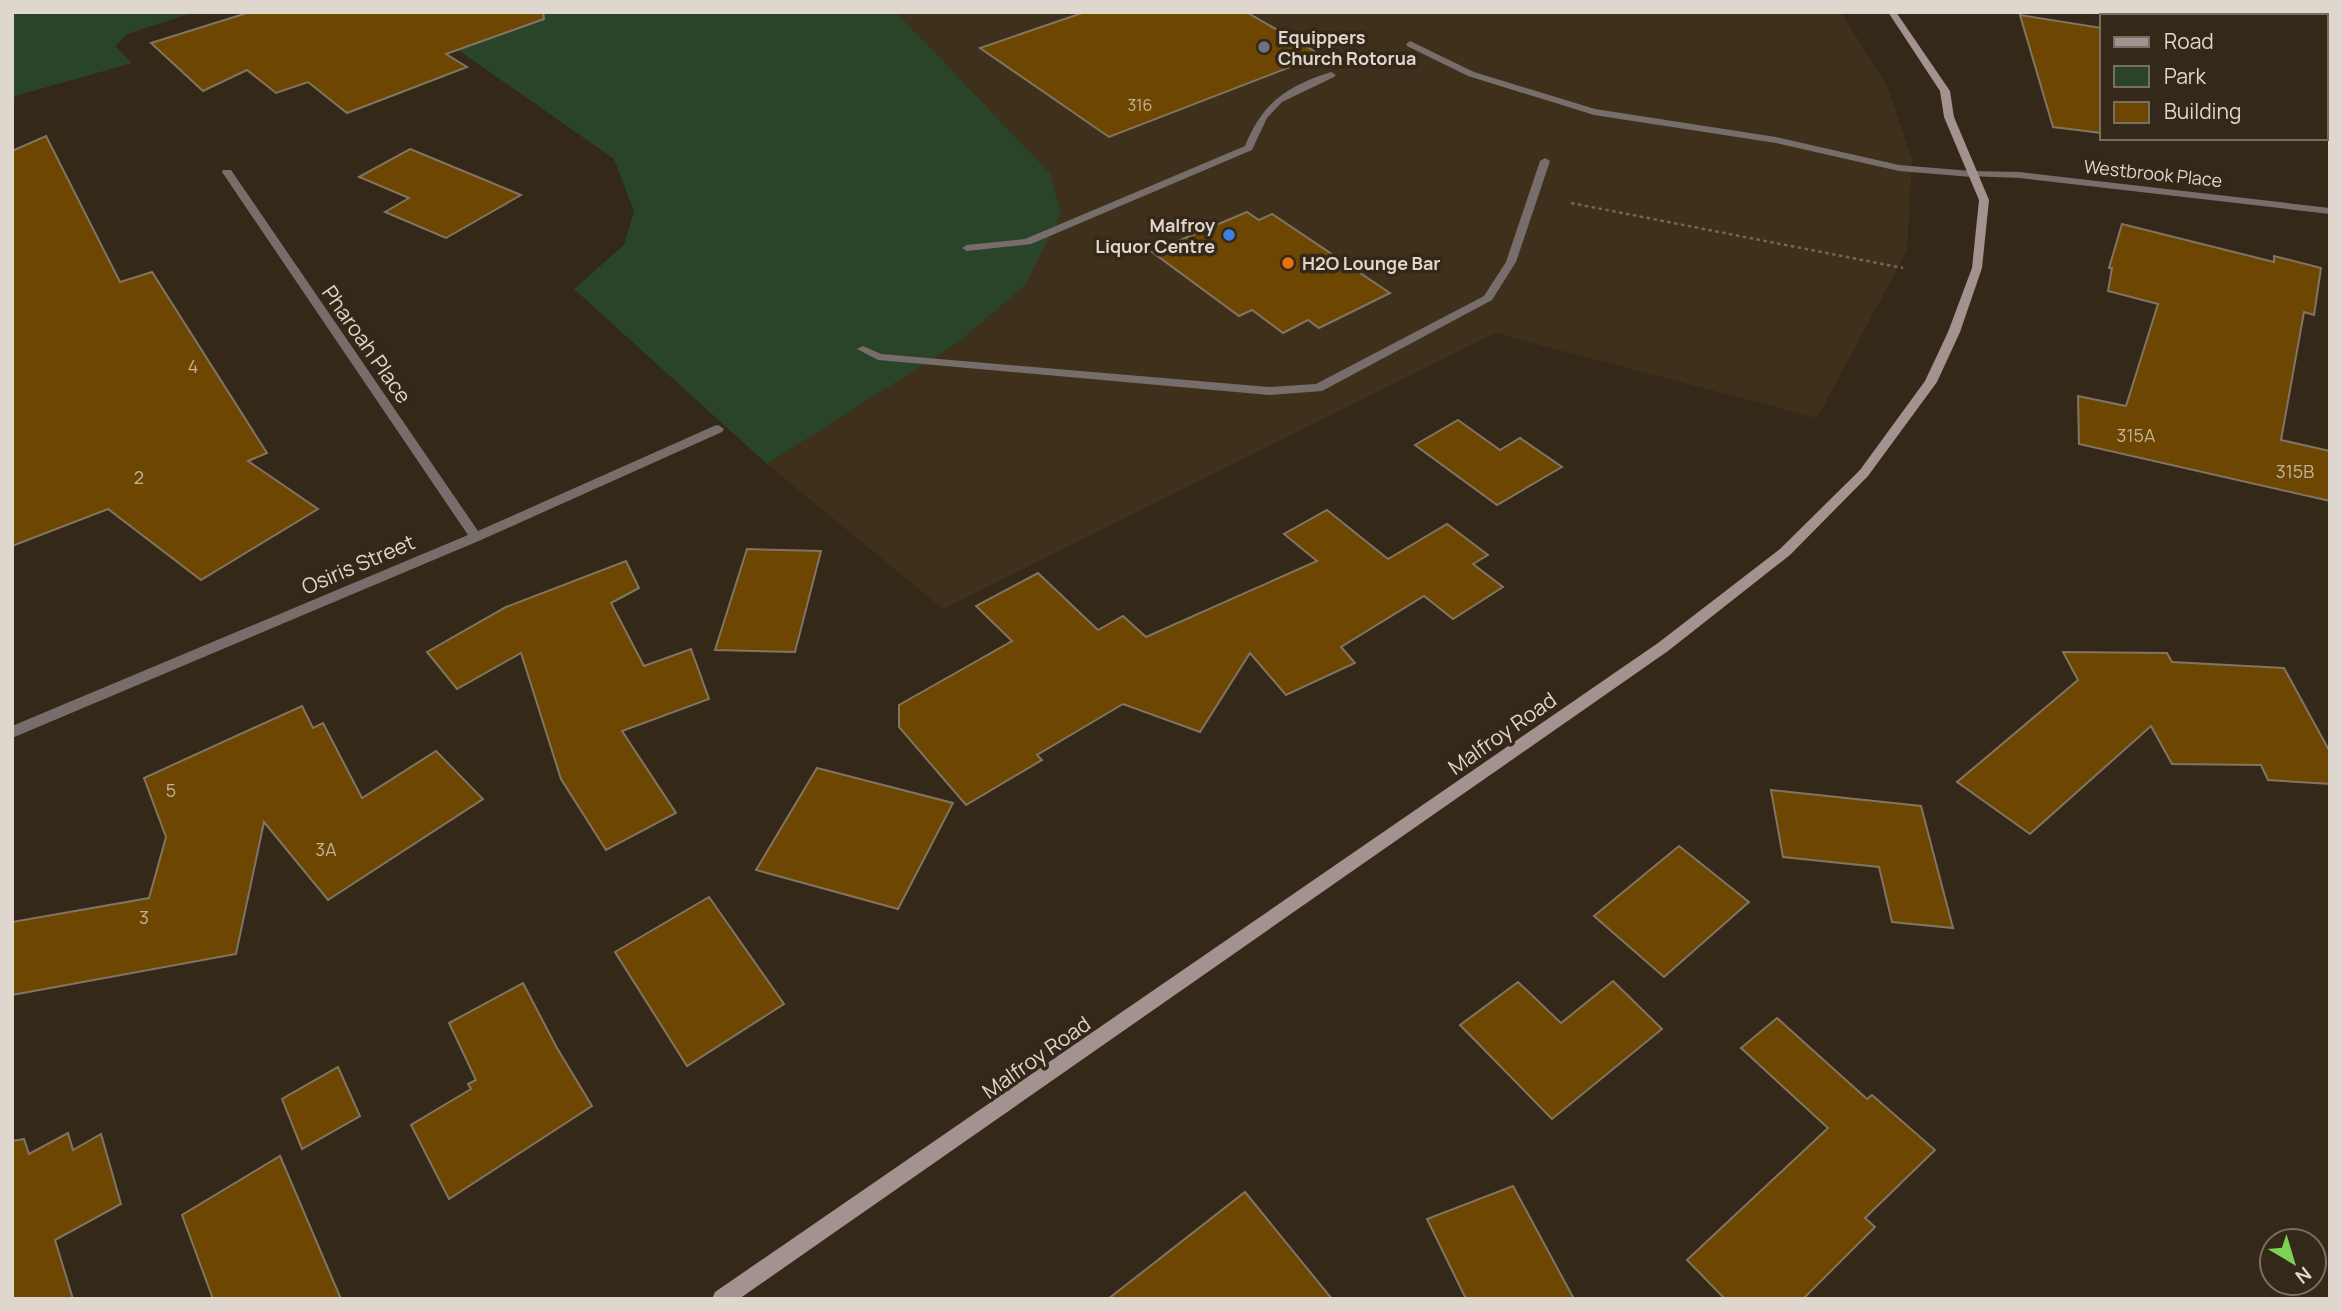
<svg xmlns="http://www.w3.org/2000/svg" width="2342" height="1311" font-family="Manrope,sans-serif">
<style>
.built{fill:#3f301c}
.green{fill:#2a4429}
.building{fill:#6d4702;stroke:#817463;stroke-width:2}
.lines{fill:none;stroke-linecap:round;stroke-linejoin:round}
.path{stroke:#706659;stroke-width:2.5;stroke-dasharray:3.5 3.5;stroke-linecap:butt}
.service{fill:#776d6b;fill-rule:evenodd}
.minor{fill:#776d6b;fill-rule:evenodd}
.secondary{fill:#a3928f;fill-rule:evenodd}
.worship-dot{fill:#6b7280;stroke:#342819;stroke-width:2.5}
.shop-dot{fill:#3f7fe0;stroke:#342819;stroke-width:2.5}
.food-dot{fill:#e8710a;stroke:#342819;stroke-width:2.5}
.labels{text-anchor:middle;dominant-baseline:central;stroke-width:7;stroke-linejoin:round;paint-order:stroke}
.far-number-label{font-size:16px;fill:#c2b39b}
.far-poi-label{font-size:18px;font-weight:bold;fill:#dfd7ce;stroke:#342819;text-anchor:start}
.far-street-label{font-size:18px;fill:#dfd7ce;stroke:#342819}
.number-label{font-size:18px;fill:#c2b39b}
.street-label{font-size:21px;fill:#dfd7ce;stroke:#342819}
</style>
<rect width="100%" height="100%" fill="#342819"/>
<polygon class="built" points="901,12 1841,12 1888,88 1912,160 1907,251 1817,418 1495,333 943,609 767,464 959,342 1050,173 898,14"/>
<g class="green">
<polygon points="12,12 195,12 127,34 115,46 132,63 12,97"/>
<polygon points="404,12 901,12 898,14 1050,173 1061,214 1025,285 959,342 767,464 574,289 624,245 634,211 614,159"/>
</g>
<g class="building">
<polygon points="250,12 543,12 544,19 446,54 467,67 347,113 308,82 276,93 247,70 203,91 151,43"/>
<polygon points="1085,12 1246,12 1321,55 1109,137 980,48"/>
<polygon points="2020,15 2102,28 2102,133 2053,127"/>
<polygon points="46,136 120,282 152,272 267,453 248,461 318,509 201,580 108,509 12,546 12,151"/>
<polygon points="410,149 521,195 446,238 385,212 409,198 359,177"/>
<polygon points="1247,212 1259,220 1272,214 1390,293 1319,328 1308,320 1283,333 1252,310 1239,316 1152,252"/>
<polygon points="2122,224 2274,262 2274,256 2321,268 2314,315 2304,312 2281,440 2330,451 2330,501 2079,444 2078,396 2126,406 2158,304 2108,291 2112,268 2109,268"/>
<polygon points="1458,420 1500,450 1520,438 1562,467 1497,505 1415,445"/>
<polygon points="1327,510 1388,559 1447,524 1488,555 1473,564 1503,587 1453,619 1424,596 1341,647 1355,663 1286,695 1250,653 1200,732 1123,704 1037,755 1042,760 966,805 899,727 899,705 1012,641 976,606 1038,573 1098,630 1123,616 1146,637 1317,561 1284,534"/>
<polygon points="747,549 821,551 795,652 715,650"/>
<polygon points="626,561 639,588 611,603 644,666 691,649 709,699 622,731 676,813 606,850 561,779 521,653 457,689 427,652 506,607"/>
<polygon points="2063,652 2167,653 2172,662 2284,668 2330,752 2330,784 2268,780 2261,765 2172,764 2151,726 2030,834 1957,782 2078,680"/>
<polygon points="302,706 313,728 323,723 362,798 436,751 483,799 328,900 264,822 236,954 12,995 12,922 149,898 166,837 144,778"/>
<polygon points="817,768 953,803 898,909 756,870"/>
<polygon points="1771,790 1921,806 1953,928 1892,922 1879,867 1783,857"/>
<polygon points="1679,846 1749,902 1664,977 1594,916"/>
<polygon points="709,897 784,1004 687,1066 615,952"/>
<polygon points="1613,981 1662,1029 1552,1119 1460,1025 1518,982 1561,1023"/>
<polygon points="523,983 557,1048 592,1106 449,1199 411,1125 471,1089 468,1084 476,1080 449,1023"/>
<polygon points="1777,1018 1867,1099 1872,1095 1935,1150 1865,1218 1875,1227 1803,1299 1725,1299 1687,1260 1828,1128 1741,1048"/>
<polygon points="338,1067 360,1116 302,1149 282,1099"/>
<polygon points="68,1133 73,1150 101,1134 121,1204 55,1240 73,1299 12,1299 12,1141 24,1139 29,1154"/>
<polygon points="280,1156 341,1299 213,1299 182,1215"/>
<polygon points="1513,1186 1574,1299 1466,1299 1427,1219"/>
<polygon points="1245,1192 1332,1299 1108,1299"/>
</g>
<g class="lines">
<polyline class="path" points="1571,203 1903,268"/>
<g class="service">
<polygon points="1410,41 1474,72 1595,109 1776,137 1899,165 1971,171 1976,174 1971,177 1899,171 1776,143 1594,115 1468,76 1407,46 1406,44"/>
<path d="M1331,72L1336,75L1334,77L1282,102L1267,118L1252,150L1031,244L967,251L962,248L967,245L1025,239L1245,146C1263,102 1287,86 1331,72Z"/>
<polygon points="1545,158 1550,161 1516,262 1492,300 1322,391 1269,395 878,360 857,349 863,346 881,354 1269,387 1316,384 1484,296 1506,262 1540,161"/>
</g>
<g class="minor">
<polygon points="223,170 231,170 478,531 714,426 718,425 724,429 722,432 481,540 12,738 12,726 468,535 222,172"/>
<polygon points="1971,171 2020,172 2330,208 2330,214 2020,178 1967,176 1967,172"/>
</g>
<polygon class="secondary" points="1888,12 1896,12 1950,91 1954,117 1989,200 1982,268 1960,332 1937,382 1868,476 1790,555 1668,651 739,1299 712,1299 715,1292 1658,643 1780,549 1860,470 1925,381 1948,332 1972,268 1979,200 1944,117 1940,91"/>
</g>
<circle class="worship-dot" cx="1264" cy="47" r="7"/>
<circle class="shop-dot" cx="1229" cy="235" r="7"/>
<circle class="food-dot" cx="1288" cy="263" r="7"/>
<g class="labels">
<g class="far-number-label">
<text x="1140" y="105">316</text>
</g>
<g class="far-poi-label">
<text x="1278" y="37">Equippers<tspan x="1278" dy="21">Church Rotorua</tspan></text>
<text x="1215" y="225" text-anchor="end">Malfroy<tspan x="1215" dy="21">Liquor Centre</tspan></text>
<text x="1302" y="263">H2O Lounge Bar</text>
</g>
<g class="far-street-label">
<text transform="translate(2153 173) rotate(6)">Westbrook Place</text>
</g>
<g class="number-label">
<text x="193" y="366">4</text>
<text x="2136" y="435">315A</text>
<text x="2295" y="471">315B</text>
<text x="139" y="477">2</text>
<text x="171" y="790">5</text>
<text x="326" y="849">3A</text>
<text x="144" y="917">3</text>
</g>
<g class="street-label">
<text transform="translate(367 344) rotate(55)">Pharoah Place</text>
<text transform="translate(358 564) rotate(-23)">Osiris Street</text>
<text transform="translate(1502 733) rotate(-35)">Malfroy Road</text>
<text transform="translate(1036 1057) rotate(-35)">Malfroy Road</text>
</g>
</g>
<rect width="2342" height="1311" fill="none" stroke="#dfd7ce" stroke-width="28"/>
<rect x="2100" y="14" width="228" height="126" fill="#342819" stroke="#786e61" stroke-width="2"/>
<rect x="2114" y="37" width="35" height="10" fill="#a3928f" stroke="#786e61" stroke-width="2"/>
<text x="2164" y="49" font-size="21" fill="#dfd7ce">Road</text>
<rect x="2114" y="66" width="35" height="21" fill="#2a4429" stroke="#786e61" stroke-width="2"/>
<text x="2164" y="84" font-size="21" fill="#dfd7ce">Park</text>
<rect x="2114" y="102" width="35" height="21" fill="#6d4702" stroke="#786e61" stroke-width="2"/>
<text x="2164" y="119" font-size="21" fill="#dfd7ce">Building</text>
<g transform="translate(2293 1262) rotate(142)"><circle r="33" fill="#342819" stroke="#786e61" stroke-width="2"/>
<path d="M0-5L12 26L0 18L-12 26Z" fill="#7dd154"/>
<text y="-10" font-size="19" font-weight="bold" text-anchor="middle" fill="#dfd7ce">N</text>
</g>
</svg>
